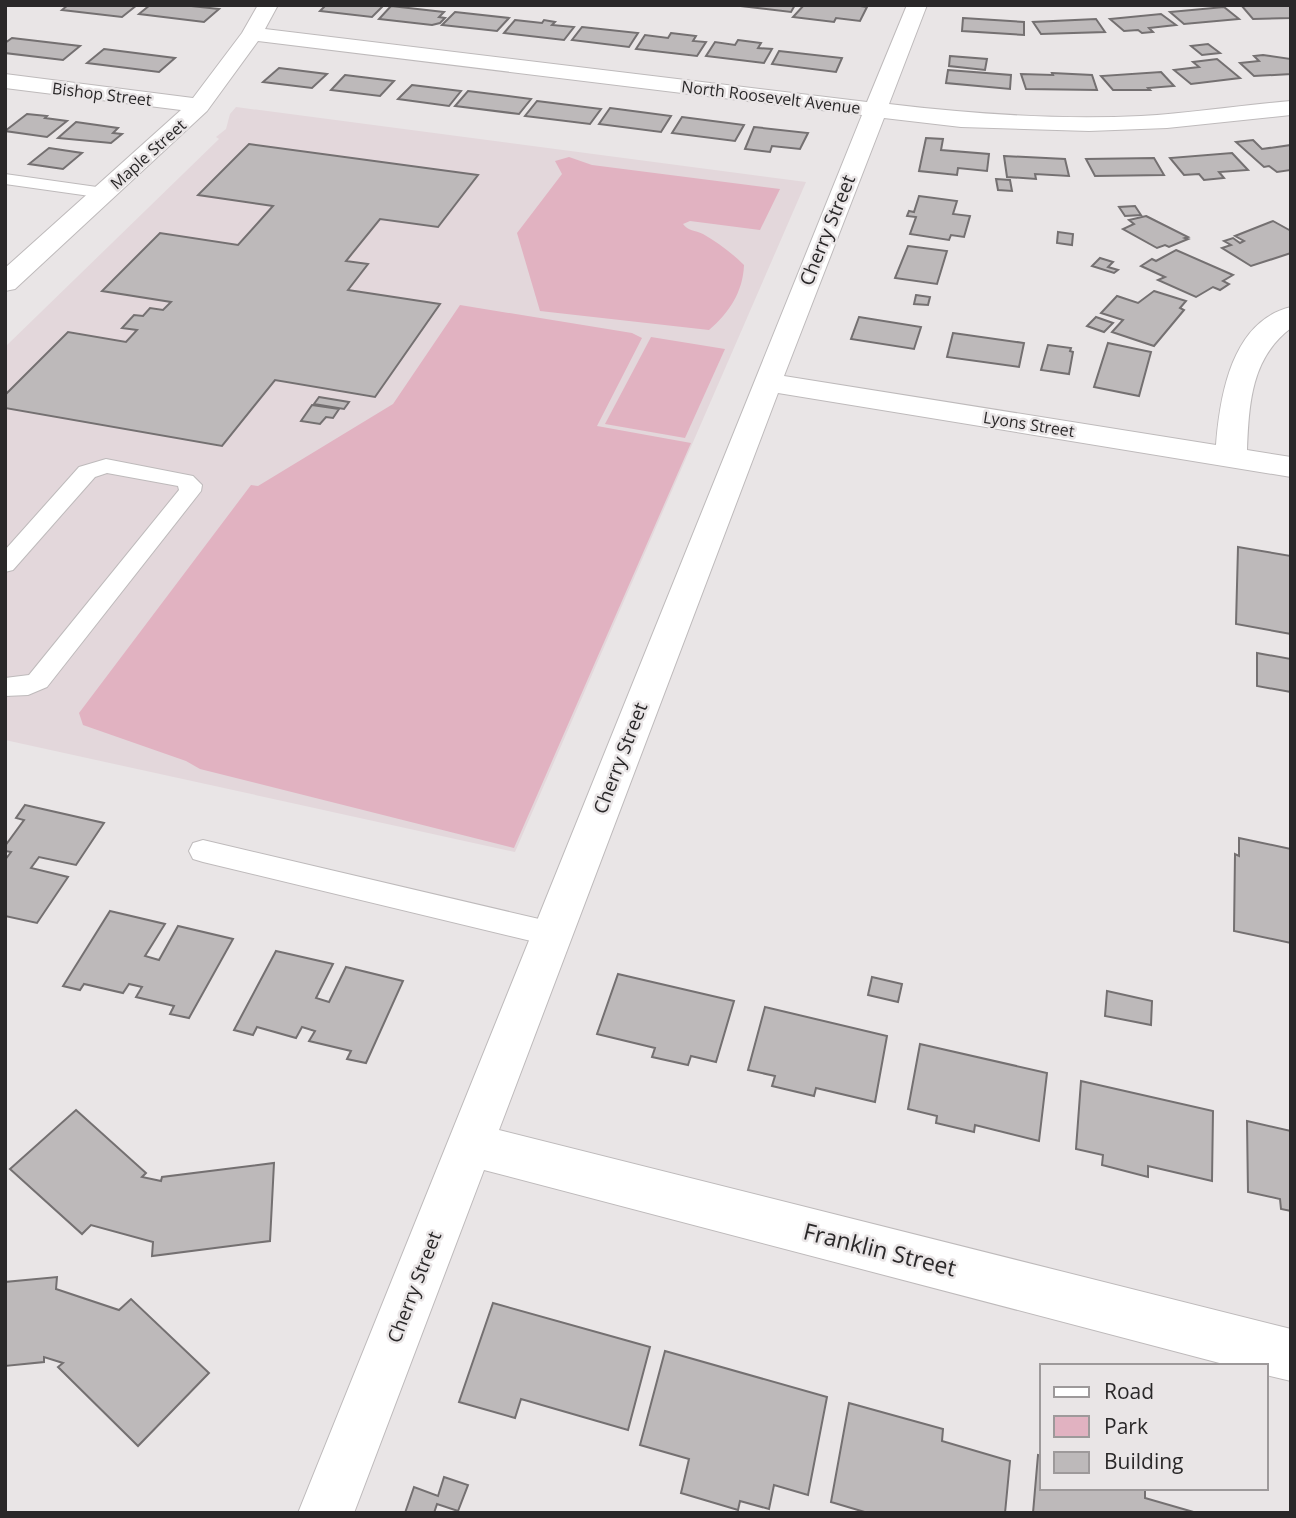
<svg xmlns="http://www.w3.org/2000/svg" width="1296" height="1518" font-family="'Open Sans',sans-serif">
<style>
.built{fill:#e3d7db}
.green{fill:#e1b2c1}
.building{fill:#bdb9ba;stroke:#747071;stroke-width:2}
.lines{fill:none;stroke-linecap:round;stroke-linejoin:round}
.lane-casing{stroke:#bebabb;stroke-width:2}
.street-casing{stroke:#bebabb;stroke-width:2}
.lane{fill:#fff;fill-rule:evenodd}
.street{fill:#fff;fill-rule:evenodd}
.labels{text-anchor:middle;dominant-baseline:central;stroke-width:5;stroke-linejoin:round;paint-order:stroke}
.far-street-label{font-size:16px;fill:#2a2829;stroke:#e9e5e6}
.street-label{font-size:19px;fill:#2a2829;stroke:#e9e5e6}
.near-street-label{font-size:23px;fill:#2a2829;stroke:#e9e5e6}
</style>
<rect width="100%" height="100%" fill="#e9e5e6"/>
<polygon class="built" points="236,107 806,182 515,852 5,740 5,347 219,139 216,137 226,129 230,114"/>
<g class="green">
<path d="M569,157L592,165L780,189L760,230L690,221L683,224C688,231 695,230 703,234C718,243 731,252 744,265C743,292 729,313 709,330L540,311L517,233L562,174L555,161Z"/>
<polygon points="460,305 632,333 642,338 597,426 691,443 514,848 200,769 186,761 83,725 79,713 251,485 258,486 393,404"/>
<polygon points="651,337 725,349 685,438 605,424"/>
</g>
<g class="building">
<polygon points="68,5 137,5 122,17 62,10"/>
<polygon points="150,5 182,5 219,9 204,22 139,14"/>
<polygon points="326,5 384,5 372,17 320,11"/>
<polygon points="732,5 795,5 791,12"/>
<polygon points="804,5 854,5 867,7 860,21 836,18 834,22 793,17"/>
<polygon points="1241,5 1291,5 1291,18 1253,19"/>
<polygon points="391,6 444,12 439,17 445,18 440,23 432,25 379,19"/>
<polygon points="1224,7 1239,19 1184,24 1170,12"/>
<polygon points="455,12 509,18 497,31 442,25"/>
<polygon points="1161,14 1176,25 1149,28 1153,32 1142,33 1138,30 1124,31 1110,19"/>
<polygon points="963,18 1024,22 1024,35 962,31"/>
<polygon points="1096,19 1105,32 1041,34 1033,22"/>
<polygon points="515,20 542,23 544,20 555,22 552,25 574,27 564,40 504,33"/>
<polygon points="582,27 638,33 629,47 572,40"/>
<polygon points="671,33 696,36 693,41 706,42 697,56 636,49 645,35 668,38"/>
<polygon points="12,38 80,46 63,60 5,53 5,43"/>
<polygon points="738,40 761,43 758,48 772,49 764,63 706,56 715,42 735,45"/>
<polygon points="1208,44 1220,53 1202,55 1191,46"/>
<polygon points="104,49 175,58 159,72 87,63"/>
<polygon points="779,51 842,58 836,72 772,64"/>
<polygon points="1263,55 1291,59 1291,74 1254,76 1240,63 1259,61 1254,56"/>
<polygon points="950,56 987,59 985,70 949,66"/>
<polygon points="1217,59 1240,78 1191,84 1174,70 1199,67 1193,62"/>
<polygon points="279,68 327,74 312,88 263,82"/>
<polygon points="948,70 1011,75 1010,89 946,83"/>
<polygon points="1161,72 1174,86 1148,88 1150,90 1113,90 1101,76"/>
<polygon points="1052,73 1092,75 1097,90 1026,89 1021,74 1053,75"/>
<polygon points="345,75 394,81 380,96 331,90"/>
<polygon points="412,85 461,91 449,106 398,99"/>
<polygon points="468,91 531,99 519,114 455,106"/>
<polygon points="537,101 601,109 590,124 525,116"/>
<polygon points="610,108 671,116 661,132 599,124"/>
<polygon points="27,114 47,116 45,118 67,121 47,137 5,131"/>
<polygon points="682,117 744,125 735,141 672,133"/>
<polygon points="76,122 118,128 113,133 122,134 111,143 58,138"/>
<polygon points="754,127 808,133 800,149 772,146 770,152 745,149"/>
<polygon points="926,138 943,139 941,150 989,154 987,171 958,168 957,175 919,171"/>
<polygon points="1253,140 1262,149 1291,145 1291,170 1277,172 1269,166 1264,167 1236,142"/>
<polygon points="249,144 478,175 438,227 380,219 346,261 368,264 348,290 440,304 375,397 275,380 222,446 5,408 5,395 68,332 126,342 137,330 122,328 134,315 143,316 150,308 163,310 171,302 102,291 160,233 238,245 273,206 198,195"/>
<polygon points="49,148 82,153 63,169 29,164"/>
<polygon points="1232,153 1248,170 1219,172 1224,178 1204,180 1199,174 1184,175 1170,158"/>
<polygon points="1004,156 1065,159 1069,176 1035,174 1036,179 1007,177"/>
<polygon points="1154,158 1164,175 1095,176 1086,159"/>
<polygon points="996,179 1010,180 1012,191 998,190"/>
<polygon points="919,196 957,201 953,214 970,216 964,237 951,235 949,240 910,234 916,217 907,216 909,211 914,212"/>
<polygon points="1135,206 1141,215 1125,216 1119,207"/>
<polygon points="1146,216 1188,237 1185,238 1188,239 1169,247 1165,245 1157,248 1123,229 1134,224 1129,220"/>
<polygon points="1273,221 1291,231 1291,253 1251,266 1222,248 1231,245 1224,241 1233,238 1240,243 1244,241 1235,236"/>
<polygon points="1058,232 1073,234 1072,245 1057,243"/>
<polygon points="908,246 947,251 937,284 895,278"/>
<polygon points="1176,250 1233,275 1223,281 1229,284 1220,290 1213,287 1196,297 1158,280 1165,277 1141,266 1152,259 1156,261"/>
<polygon points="1100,258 1113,262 1108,267 1118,270 1114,273 1092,266"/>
<polygon points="1154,291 1186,301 1180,308 1184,310 1154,346 1112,332 1123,320 1101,313 1117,296 1138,303"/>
<polygon points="916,295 930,297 928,305 914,304"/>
<polygon points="859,317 921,327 914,349 851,339"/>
<polygon points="1096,317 1113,323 1104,332 1087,326"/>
<polygon points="953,333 1024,343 1019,367 947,357"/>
<polygon points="1108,343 1151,352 1139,396 1094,387"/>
<polygon points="1048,345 1071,348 1070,351 1073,352 1069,374 1041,370"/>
<polygon points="319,397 349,402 344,409 314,404"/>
<polygon points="312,405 339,409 333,418 326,417 320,424 301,421"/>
<polygon points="1238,547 1291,556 1291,634 1236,624"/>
<polygon points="1257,653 1291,659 1291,692 1257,686"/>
<polygon points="25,805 104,823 76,865 39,857 31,868 68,877 37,923 5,916 5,860 11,852 5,851 5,846 24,820 16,818"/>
<polygon points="1239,838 1291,849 1291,943 1234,931 1235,854 1239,856"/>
<polygon points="110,911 165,924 145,956 159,960 178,926 233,939 189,1018 170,1014 174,1006 136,997 142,987 129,984 123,993 84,984 80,990 63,986"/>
<polygon points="276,951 333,964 316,998 329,1002 346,967 403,981 366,1063 347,1059 351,1051 309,1041 315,1031 302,1027 296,1038 257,1027 253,1035 234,1030"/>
<polygon points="618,974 734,1001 716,1062 691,1056 688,1065 652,1057 655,1048 597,1034"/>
<polygon points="872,977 902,984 898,1002 868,995"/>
<polygon points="1107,991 1152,1001 1151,1025 1105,1016"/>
<polygon points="765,1007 887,1036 875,1102 816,1088 814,1096 772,1086 775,1076 748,1070"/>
<polygon points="920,1044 1047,1073 1039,1141 975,1125 974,1132 936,1123 937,1116 908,1109"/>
<polygon points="1081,1081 1213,1111 1212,1181 1148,1166 1148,1177 1102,1165 1103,1155 1076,1149"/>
<polygon points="76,1110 146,1173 142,1177 161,1181 162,1177 274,1163 270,1241 152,1256 153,1242 91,1225 82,1234 10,1169"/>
<polygon points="1247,1121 1291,1131 1291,1211 1281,1209 1280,1199 1248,1192"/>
<polygon points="57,1277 56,1289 119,1310 131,1299 209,1373 138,1446 58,1367 63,1363 44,1357 44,1362 5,1366 5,1282"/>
<polygon points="493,1303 650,1347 628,1430 521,1399 515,1418 459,1402"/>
<polygon points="665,1351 827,1397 808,1495 774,1485 769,1509 740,1501 738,1510 681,1493 689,1459 640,1445"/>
<polygon points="849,1403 943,1429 942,1441 1010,1461 1005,1513 868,1513 831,1502"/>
<polygon points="1038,1455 1042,1456 1042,1488 1145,1488 1145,1498 1197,1513 1033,1513"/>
<polygon points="444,1477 468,1485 458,1511 437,1504 434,1513 405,1513 414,1487 438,1496"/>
</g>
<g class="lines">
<defs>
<g id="lane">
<polygon points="5,174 104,188 113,193 104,198 5,184"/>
<polygon points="106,459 193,476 202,485 201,491 47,687 28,695 5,696 5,678 29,675 179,490 178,486 107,473 95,477 13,570 5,572 5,550 79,467"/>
<polygon points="203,840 552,922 562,926 567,934 562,942 552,946 203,862 193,859 189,851 193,843"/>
</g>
<path id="street" d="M258,5H278L265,29L867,102L907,5H927L889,104C973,114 1056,120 1141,116C1191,113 1241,105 1291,101V115L1167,128L1089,131L961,127L884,118L784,376L1216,445C1220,395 1232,321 1291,307V328C1251,358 1249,404 1247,450L1291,457V477L778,393L499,1130L1291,1329V1381L1266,1375V1366H1231L484,1170L354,1513H298L862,115L258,41L207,111L15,289L5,291V268L181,110L5,88V74L193,98L242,33Z"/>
</defs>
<use href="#lane" class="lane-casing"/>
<use href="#street" class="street-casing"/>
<use href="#lane" class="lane"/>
<use href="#street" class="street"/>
</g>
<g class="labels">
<g class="far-street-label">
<text transform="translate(102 94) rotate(7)">Bishop Street</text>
<text transform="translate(771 97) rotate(7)">North Roosevelt Avenue</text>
<text transform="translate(148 154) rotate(-42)">Maple Street</text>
<text transform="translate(1029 424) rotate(9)">Lyons Street</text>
</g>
<g class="street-label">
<text transform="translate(827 230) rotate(-68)">Cherry Street</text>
<text transform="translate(620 758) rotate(-69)">Cherry Street</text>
<text transform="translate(414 1287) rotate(-69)">Cherry Street</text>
</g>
<g class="near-street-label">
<text transform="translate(880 1249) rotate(14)">Franklin Street</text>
</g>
</g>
<rect width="1296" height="1518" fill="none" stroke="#2a2829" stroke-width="14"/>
<rect x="1040" y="1364" width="228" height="126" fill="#e9e5e6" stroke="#9d999a" stroke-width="2"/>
<rect x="1054" y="1387" width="35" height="10" fill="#ffffff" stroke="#9d999a" stroke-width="2"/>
<text x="1104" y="1399" font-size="21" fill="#2a2829">Road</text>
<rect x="1054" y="1416" width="35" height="21" fill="#e1b2c1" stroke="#9d999a" stroke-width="2"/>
<text x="1104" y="1434" font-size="21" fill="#2a2829">Park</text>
<rect x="1054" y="1452" width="35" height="21" fill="#bdb9ba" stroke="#9d999a" stroke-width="2"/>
<text x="1104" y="1469" font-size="21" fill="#2a2829">Building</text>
</svg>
